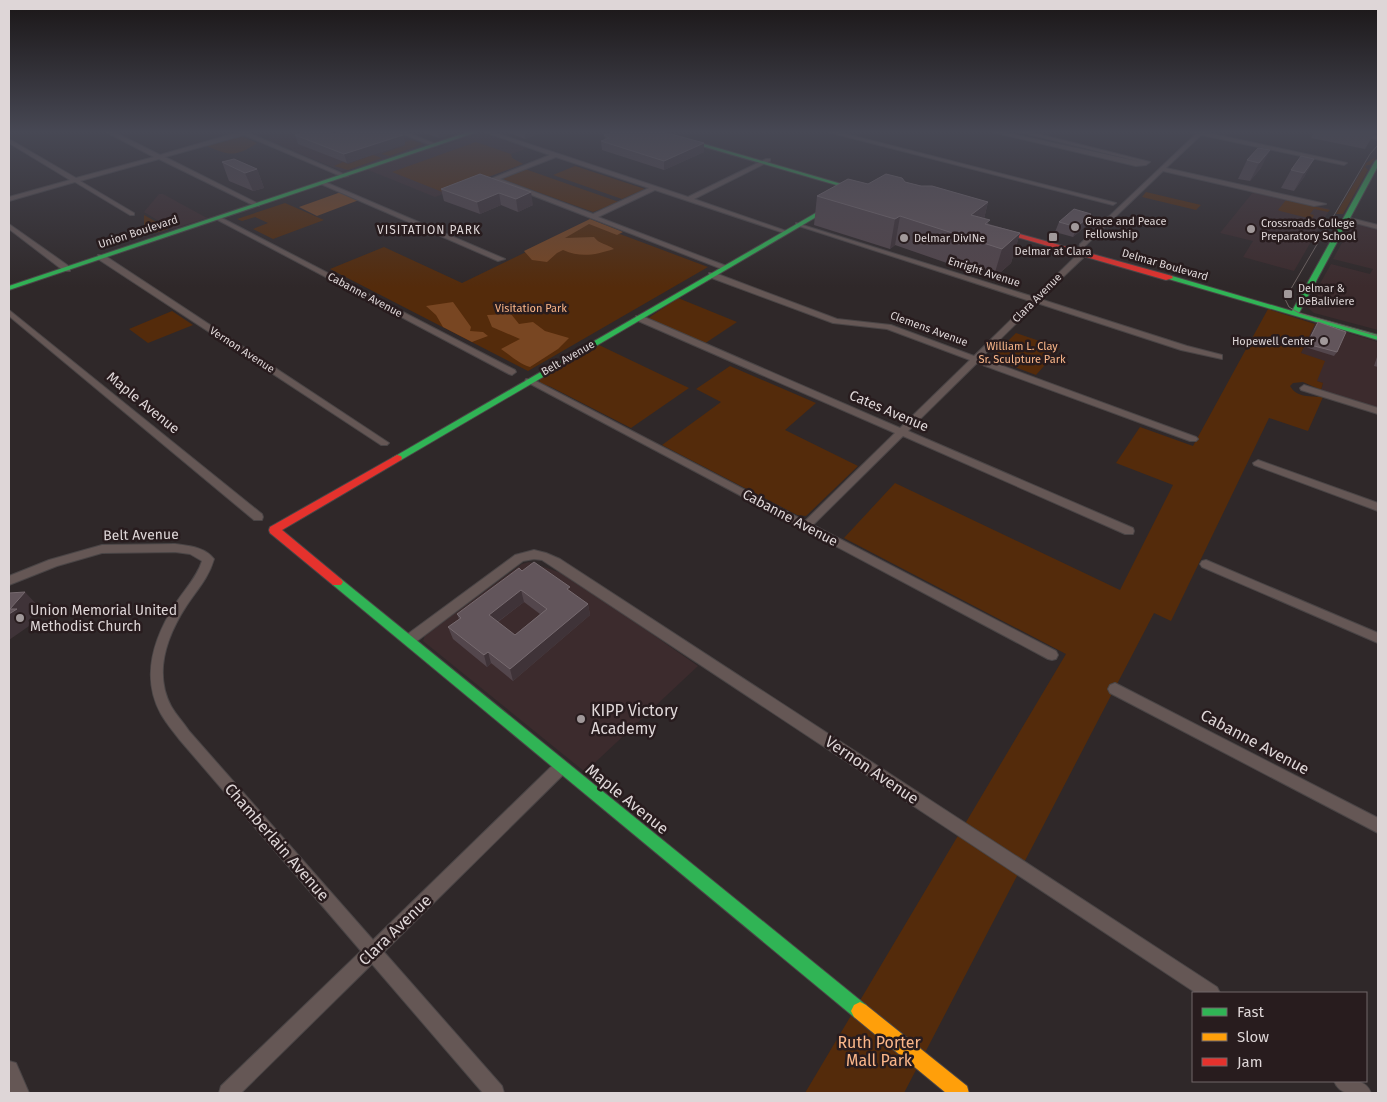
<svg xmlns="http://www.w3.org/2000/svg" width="1387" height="1102" font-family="'Fira Sans',sans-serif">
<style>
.built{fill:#3c2b2d}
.green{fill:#542b0b}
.forest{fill:#784622}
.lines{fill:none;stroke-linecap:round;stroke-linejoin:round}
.street-casing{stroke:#4a4546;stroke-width:2}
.fast-casing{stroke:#4a4546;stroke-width:2}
.slow-casing{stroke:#4a4546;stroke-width:2}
.jam-casing{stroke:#4a4546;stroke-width:2}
.street{fill:#655755;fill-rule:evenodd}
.fast{fill:#30b455;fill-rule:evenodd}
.slow{fill:#ff9f0a;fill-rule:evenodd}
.jam{fill:#e5322d;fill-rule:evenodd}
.tram{stroke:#6f6462;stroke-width:1}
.wall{fill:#53464c;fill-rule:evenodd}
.shaded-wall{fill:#3f3338}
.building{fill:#62555b;stroke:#766a6f;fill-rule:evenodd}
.poi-dot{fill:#a1999a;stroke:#281c1e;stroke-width:2}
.labels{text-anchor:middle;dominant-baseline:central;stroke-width:5;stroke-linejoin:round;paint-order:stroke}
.far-poi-label{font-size:11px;fill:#ded6d7;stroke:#281c1e;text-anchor:start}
.far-street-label{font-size:11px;fill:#ded6d7;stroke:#281c1e}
.far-park-label{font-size:11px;fill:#fab689;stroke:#281c1e}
.far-neighbourhood-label{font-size:12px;letter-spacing:1px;fill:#ded6d7;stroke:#281c1e}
.street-label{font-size:14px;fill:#ded6d7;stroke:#281c1e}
.poi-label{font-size:14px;fill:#ded6d7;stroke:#281c1e;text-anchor:start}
.near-poi-label{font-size:16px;fill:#ded6d7;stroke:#281c1e;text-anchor:start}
.near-street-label{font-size:16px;fill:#ded6d7;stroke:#281c1e}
.near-park-label{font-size:16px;fill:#fab689;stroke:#281c1e}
</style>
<rect width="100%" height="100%" fill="#2f2829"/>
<g class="built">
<polygon points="275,132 319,132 341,141 371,132 396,132 437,148 482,133 528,148 511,154 512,158 524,164 435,197 361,167 342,171 267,140"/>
<polygon points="1254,191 1330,209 1294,271 1243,257 1253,241 1220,233"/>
<polygon points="159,194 163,194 207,218 172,229 144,212"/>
<polygon points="1350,222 1378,228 1378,330 1314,313 1307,307 1331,264 1370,274 1373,269 1333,259 1348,232"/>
<polygon points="1315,323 1378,342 1378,408 1321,390 1323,383 1317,381 1301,353"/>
<polygon points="529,562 567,575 698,666 585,772 423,641 425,635 522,564"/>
</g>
<g class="green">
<path d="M241,136L257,143C235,157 230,156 207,146Z"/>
<polygon points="411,140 423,144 390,156 381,154 406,145 402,143"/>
<polygon points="476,142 511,154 512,158 523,164 445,193 392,172"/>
<polygon points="373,155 382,158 348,170 334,166 343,162 348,164"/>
<polygon points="1376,157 1370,165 1367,165 1365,167 1368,170 1343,214 1336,214 1366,163"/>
<polygon points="575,166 645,189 622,199 553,175"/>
<polygon points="525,169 619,202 593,212 502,179"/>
<polygon points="1146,192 1201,205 1196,210 1142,197"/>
<polygon points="1286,200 1330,210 1328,212 1314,209 1310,214 1314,215 1312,219 1280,211 1278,210"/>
<polygon points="285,203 324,220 273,239 253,229 268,223 255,217 242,221 237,219"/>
<polygon points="144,215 169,229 155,233 148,231 144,224"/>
<polygon points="588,222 708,267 528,371 330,269 384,247 462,283"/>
<polygon points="678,298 737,322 704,344 647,319"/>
<path d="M1268,309L1315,324L1301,353L1325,361L1317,381L1323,383L1321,390L1303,382L1293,383L1290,386C1297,398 1311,396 1323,397L1308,431L1269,418L1171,621L1154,613L904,1093H805L1066,654L844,538L895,483L1120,590L1173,485L1116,463L1140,427L1193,446Z"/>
<polygon points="172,311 193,325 148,343 129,329"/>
<polygon points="1016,333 1060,348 1036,375 991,358"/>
<polygon points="599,345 689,388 631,428 551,387 540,383 540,379"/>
<polygon points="730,366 816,403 785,430 858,466 806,516 797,515 662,445 721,402 696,389"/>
</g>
<g class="forest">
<polygon points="341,192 359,200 317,216 299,207"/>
<path d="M590,219L623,232L617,235L589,224L565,238L594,237C599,244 607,244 614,249C595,255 581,258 563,250L557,253L547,262L532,260L524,251Z"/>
<polygon points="453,302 471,327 470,331 483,332 488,336 472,342 443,327 436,315 426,306"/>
<path d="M511,314L519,324L533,322L545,331L569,338L558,349L530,367C519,364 510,355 501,349L520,339L492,327L487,315Z"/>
</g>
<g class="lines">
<defs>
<g id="street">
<polygon points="106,132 114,132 160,155 239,132 251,132 249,133 348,176 343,177 244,135 165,157 259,204 259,206 255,206 159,159 80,181 134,213 134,215 130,215 75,182 9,201 9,197 70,180 9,143 9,139 76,178 154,157"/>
<polygon points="397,132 406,132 438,145 433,146"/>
<path d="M484,132H493L688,197L766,159H770V161L694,199L789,232L784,233L655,190L598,217L729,267L722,269L493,180V178L550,155ZM556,157L649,188L593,214L500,179Z"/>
<polygon points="828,132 838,132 1116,203 1113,205"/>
<polygon points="992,132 1003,132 1141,162 1019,132 1030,132 1150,162 1146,165 1136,166"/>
<polygon points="1192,132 1204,132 1347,163 1344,165 1201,135 1166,168 1326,204 1314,206 1163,171 1085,246 1083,258 1040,299 1187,346 1222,355 1222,359 1181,350 1037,303 981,358 1196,437 1198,439 1196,441 1190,441 977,363 908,431 1133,528 1134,531 1133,534 1125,534 903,436 813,525 1056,651 1058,655 1056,659 1052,660 1048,659 525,381 526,379 532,379 805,521 895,433 636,320 636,316 642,316 900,428 970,360 887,329 833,323 709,277 709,273 715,273 837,319 891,325 974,356 1030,301 796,225 796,223 1034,297 1077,255 1080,244 1196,134"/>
<polygon points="1347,132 1359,132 1378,136 1378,140"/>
<polygon points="321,182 325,182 505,259 498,261 321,184"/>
<polygon points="218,216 515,370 516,372 512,375 509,374 216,219 215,218"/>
<polygon points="1346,217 1378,225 1378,229 1344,220 1344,218"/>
<polygon points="9,224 70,267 70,271 64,271 9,229"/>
<polygon points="98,255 104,255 389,443 387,445 381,445 98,259"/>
<polygon points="9,310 262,514 263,517 262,520 254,520 9,316"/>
<polygon points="1304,385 1378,408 1378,414 1301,390 1300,388"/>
<polygon points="1258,460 1378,503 1378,511 1254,465 1253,463"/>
<path d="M175,544C189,546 205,547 214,559C209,577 197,590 187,605C168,634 153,672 171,706C176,715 183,722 189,731L373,940L556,762L561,760L566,762L568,767L566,772L384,952L502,1086L504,1093H483L372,964L241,1093H219L221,1086L361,951L179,739C173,731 166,723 161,714C140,676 154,637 176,603C185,589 197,577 202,561L190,554L175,552L102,553L57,566L9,585V576L49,560L102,545Z"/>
<polygon points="534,550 546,553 560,559 1217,987 1220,993 1196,993 542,560 534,559 523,561 413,644 409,645 405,644 403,640 405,636 515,555"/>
<polygon points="1206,560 1378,633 1378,643 1202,567 1200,564 1202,561"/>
<polygon points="1115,683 1378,818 1378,833 1110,693 1108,689 1110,685"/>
<polygon points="9,1061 16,1063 29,1093 10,1093 9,1090"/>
<path d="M1334,1081C1348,1081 1365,1077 1371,1093C1357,1094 1340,1097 1334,1081Z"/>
</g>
<g id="fast">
<polygon points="468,132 477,132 9,290 9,286"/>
<polygon points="653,132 663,132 862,190 857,191"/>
<polygon points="1378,159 1378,166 1299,313 1378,335 1378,340 1165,278 1172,276 1292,311 1375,161"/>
<polygon points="833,203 836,205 835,206 401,460 393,460 392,458"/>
<polygon points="337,578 341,579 866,1005 869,1011 866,1017 860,1020 854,1017 333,585 331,582 333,579"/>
</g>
<polygon id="slow" points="860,1002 866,1005 967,1086 969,1093 946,1093 854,1017 851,1011 854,1005"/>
<g id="jam">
<polygon points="998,228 1172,276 1173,278 1166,280 996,231 995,230"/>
<polygon points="397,455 401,456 402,458 401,460 282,530 341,579 343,582 341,585 333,585 270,533 269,530 270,527"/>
</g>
</defs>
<use href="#street" class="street-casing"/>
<use href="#fast" class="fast-casing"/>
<use href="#slow" class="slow-casing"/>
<use href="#jam" class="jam-casing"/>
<use href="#street" class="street"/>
<use href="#fast" class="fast"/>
<use href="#slow" class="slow"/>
<use href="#jam" class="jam"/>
<polyline class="tram" points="1378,145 1370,154 1285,299 1289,307 1299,313 1378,336"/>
</g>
<g class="wall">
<polygon points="423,132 456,132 439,138"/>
<polygon points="507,132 543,132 525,139"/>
<polygon points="1314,132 1375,132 1365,149 1311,138"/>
<polygon points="334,134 403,135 405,144 347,163 298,144 295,135"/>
<polygon points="604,135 704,152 664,170 602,150 601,141 605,140"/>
<polygon points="1258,148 1261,168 1250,181 1238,179 1247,160"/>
<polygon points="1314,159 1304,177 1294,191 1281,188 1291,170"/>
<polygon points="222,162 257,169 264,188 253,191 229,181"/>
<polygon points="480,174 533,205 518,212 501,205 480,214 444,201 441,189"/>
<polygon points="905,182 988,202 984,219 989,224 1020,233 1011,263 993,279 895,245 890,249 814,225 817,196"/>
<polygon points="1059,222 1088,224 1073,237 1055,232"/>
<polygon points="1318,322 1337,352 1334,356 1305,347"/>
<polygon points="1378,354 1378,367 1374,366"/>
<path d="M522,571L571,592L588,604L590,615L513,681L491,663L487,667L453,639L448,627L459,619L457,614ZM524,602L540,614L515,635L498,622Z"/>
</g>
<g class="shaded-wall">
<polygon points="438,132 456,132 439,138"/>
<polygon points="525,132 543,132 525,139"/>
<polygon points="403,135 405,144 347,163 344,154"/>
<polygon points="704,143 704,152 664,170 664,161"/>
<polygon points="1270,150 1261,168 1250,181 1259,163"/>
<polygon points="1314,159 1304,177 1294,191 1304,173"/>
<polygon points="257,169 264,188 253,191 245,173"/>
<polygon points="531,192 533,205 518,212 516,199"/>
<polygon points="499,193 501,205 480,214 477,202"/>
<polygon points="988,202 981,231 971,215"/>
<polygon points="1091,214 1088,224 1073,237 1077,227"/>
<polygon points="900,216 895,245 890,249 895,219"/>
<polygon points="1020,233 1011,263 993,279 1002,249"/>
<polygon points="521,590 524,602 492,626 489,615"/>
<polygon points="25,592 39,607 28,621 32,624 9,640 9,614 10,609"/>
<polygon points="588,604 590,615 513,681 510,669"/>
<polygon points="488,652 491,663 487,667 484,655"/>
</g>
<g class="building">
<polygon points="305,132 329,132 334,134 341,132 394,132 403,135 344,154 295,135"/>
<polygon points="612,132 663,132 704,143 664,161 601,141 609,138 604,135"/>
<polygon points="1258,148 1270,150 1259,163 1247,160"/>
<polygon points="1301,156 1314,159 1304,173 1291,170"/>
<polygon points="234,159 257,169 245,173 222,162"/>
<polygon points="480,174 531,192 516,199 499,193 477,202 441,189"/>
<polygon points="886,174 902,178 905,182 921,186 932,186 988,202 971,215 990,220 985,224 1020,233 1002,249 900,216 895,219 817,196 848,179 868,184"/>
<polygon points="1074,209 1091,214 1077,227 1059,222"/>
<polygon points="1318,322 1346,332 1337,352 1307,344"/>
<path d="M534,562L570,587L567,589L588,604L510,669L488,652L484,655L448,627L461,618L457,614L519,568L522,571ZM521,590L547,609L515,635L489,615Z"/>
<polygon points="25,592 10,609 17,609 9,614 9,593"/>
</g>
<linearGradient id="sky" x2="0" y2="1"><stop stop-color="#1a1617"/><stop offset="0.46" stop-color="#474854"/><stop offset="1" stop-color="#474854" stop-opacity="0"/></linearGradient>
<rect width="1387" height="287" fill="url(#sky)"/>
<g class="poi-dot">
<circle cx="1075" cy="227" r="5"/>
<circle cx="1251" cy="229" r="5"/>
<rect x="1048" y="232" width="10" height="10" rx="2.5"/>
<circle cx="904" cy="238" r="5"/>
<rect x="1283" y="289" width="10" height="10" rx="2.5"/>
<circle cx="1324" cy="341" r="5"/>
<circle cx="20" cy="618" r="5"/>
<circle cx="581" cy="719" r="5"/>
</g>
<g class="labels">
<g class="far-poi-label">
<text x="1085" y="221">Grace and Peace<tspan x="1085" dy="13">Fellowship</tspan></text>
<text x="1261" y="223">Crossroads College<tspan x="1261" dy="13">Preparatory School</tspan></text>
<text x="914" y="238">Delmar DivINe</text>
<text x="1053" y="251" text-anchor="middle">Delmar at Clara</text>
<text x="1298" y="288">Delmar &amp;<tspan x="1298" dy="13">DeBaliviere</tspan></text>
<text x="1314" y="341" text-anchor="end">Hopewell Center</text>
</g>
<g class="far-street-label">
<text transform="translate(138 232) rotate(-18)">Union Boulevard</text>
<text transform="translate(1165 265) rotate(16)">Delmar Boulevard</text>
<text transform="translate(984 272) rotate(18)">Enright Avenue</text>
<text transform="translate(365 295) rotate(28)">Cabanne Avenue</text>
<text transform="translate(1037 298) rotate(-45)">Clara Avenue</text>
<text transform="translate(929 329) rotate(20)">Clemens Avenue</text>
<text transform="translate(242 350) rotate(33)">Vernon Avenue</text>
<text transform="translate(568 358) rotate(-30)">Belt Avenue</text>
</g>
<g class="far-park-label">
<text x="531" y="308">Visitation Park</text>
<text x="1022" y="346">William L. Clay<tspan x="1022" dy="13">Sr. Sculpture Park</tspan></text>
</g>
<g class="far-neighbourhood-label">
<text x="429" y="230">VISITATION PARK</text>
</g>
<g class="street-label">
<text transform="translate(143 403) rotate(39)">Maple Avenue</text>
<text transform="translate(889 411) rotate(23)">Cates Avenue</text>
<text transform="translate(790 518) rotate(28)">Cabanne Avenue</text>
<text transform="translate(141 535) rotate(-1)">Belt Avenue</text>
</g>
<g class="poi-label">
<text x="30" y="610">Union Memorial United<tspan x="30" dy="16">Methodist Church</tspan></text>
</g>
<g class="near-poi-label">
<text x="591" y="710">KIPP Victory<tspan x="591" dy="18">Academy</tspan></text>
</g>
<g class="near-street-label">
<text transform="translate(1255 742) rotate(28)">Cabanne Avenue</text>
<text transform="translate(872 770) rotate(34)">Vernon Avenue</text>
<text transform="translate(627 799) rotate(39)">Maple Avenue</text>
<text transform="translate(277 842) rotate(49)">Chamberlain Avenue</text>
<text transform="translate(395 930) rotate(-44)">Clara Avenue</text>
</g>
<g class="near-park-label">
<text x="879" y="1042">Ruth Porter<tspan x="879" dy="18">Mall Park</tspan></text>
</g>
</g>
<rect width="1387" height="1102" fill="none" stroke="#ded6d7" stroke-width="20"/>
<rect x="1192" y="992" width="175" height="90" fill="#281c1e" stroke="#716668"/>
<rect x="1202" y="1008" width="25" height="8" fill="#30b455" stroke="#716668"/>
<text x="1237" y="1017" font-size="15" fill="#ded6d7">Fast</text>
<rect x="1202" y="1033" width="25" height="8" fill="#ff9f0a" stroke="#716668"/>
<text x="1237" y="1042" font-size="15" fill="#ded6d7">Slow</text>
<rect x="1202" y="1058" width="25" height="8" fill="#e5322d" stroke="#716668"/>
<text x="1237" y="1067" font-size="15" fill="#ded6d7">Jam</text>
</svg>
